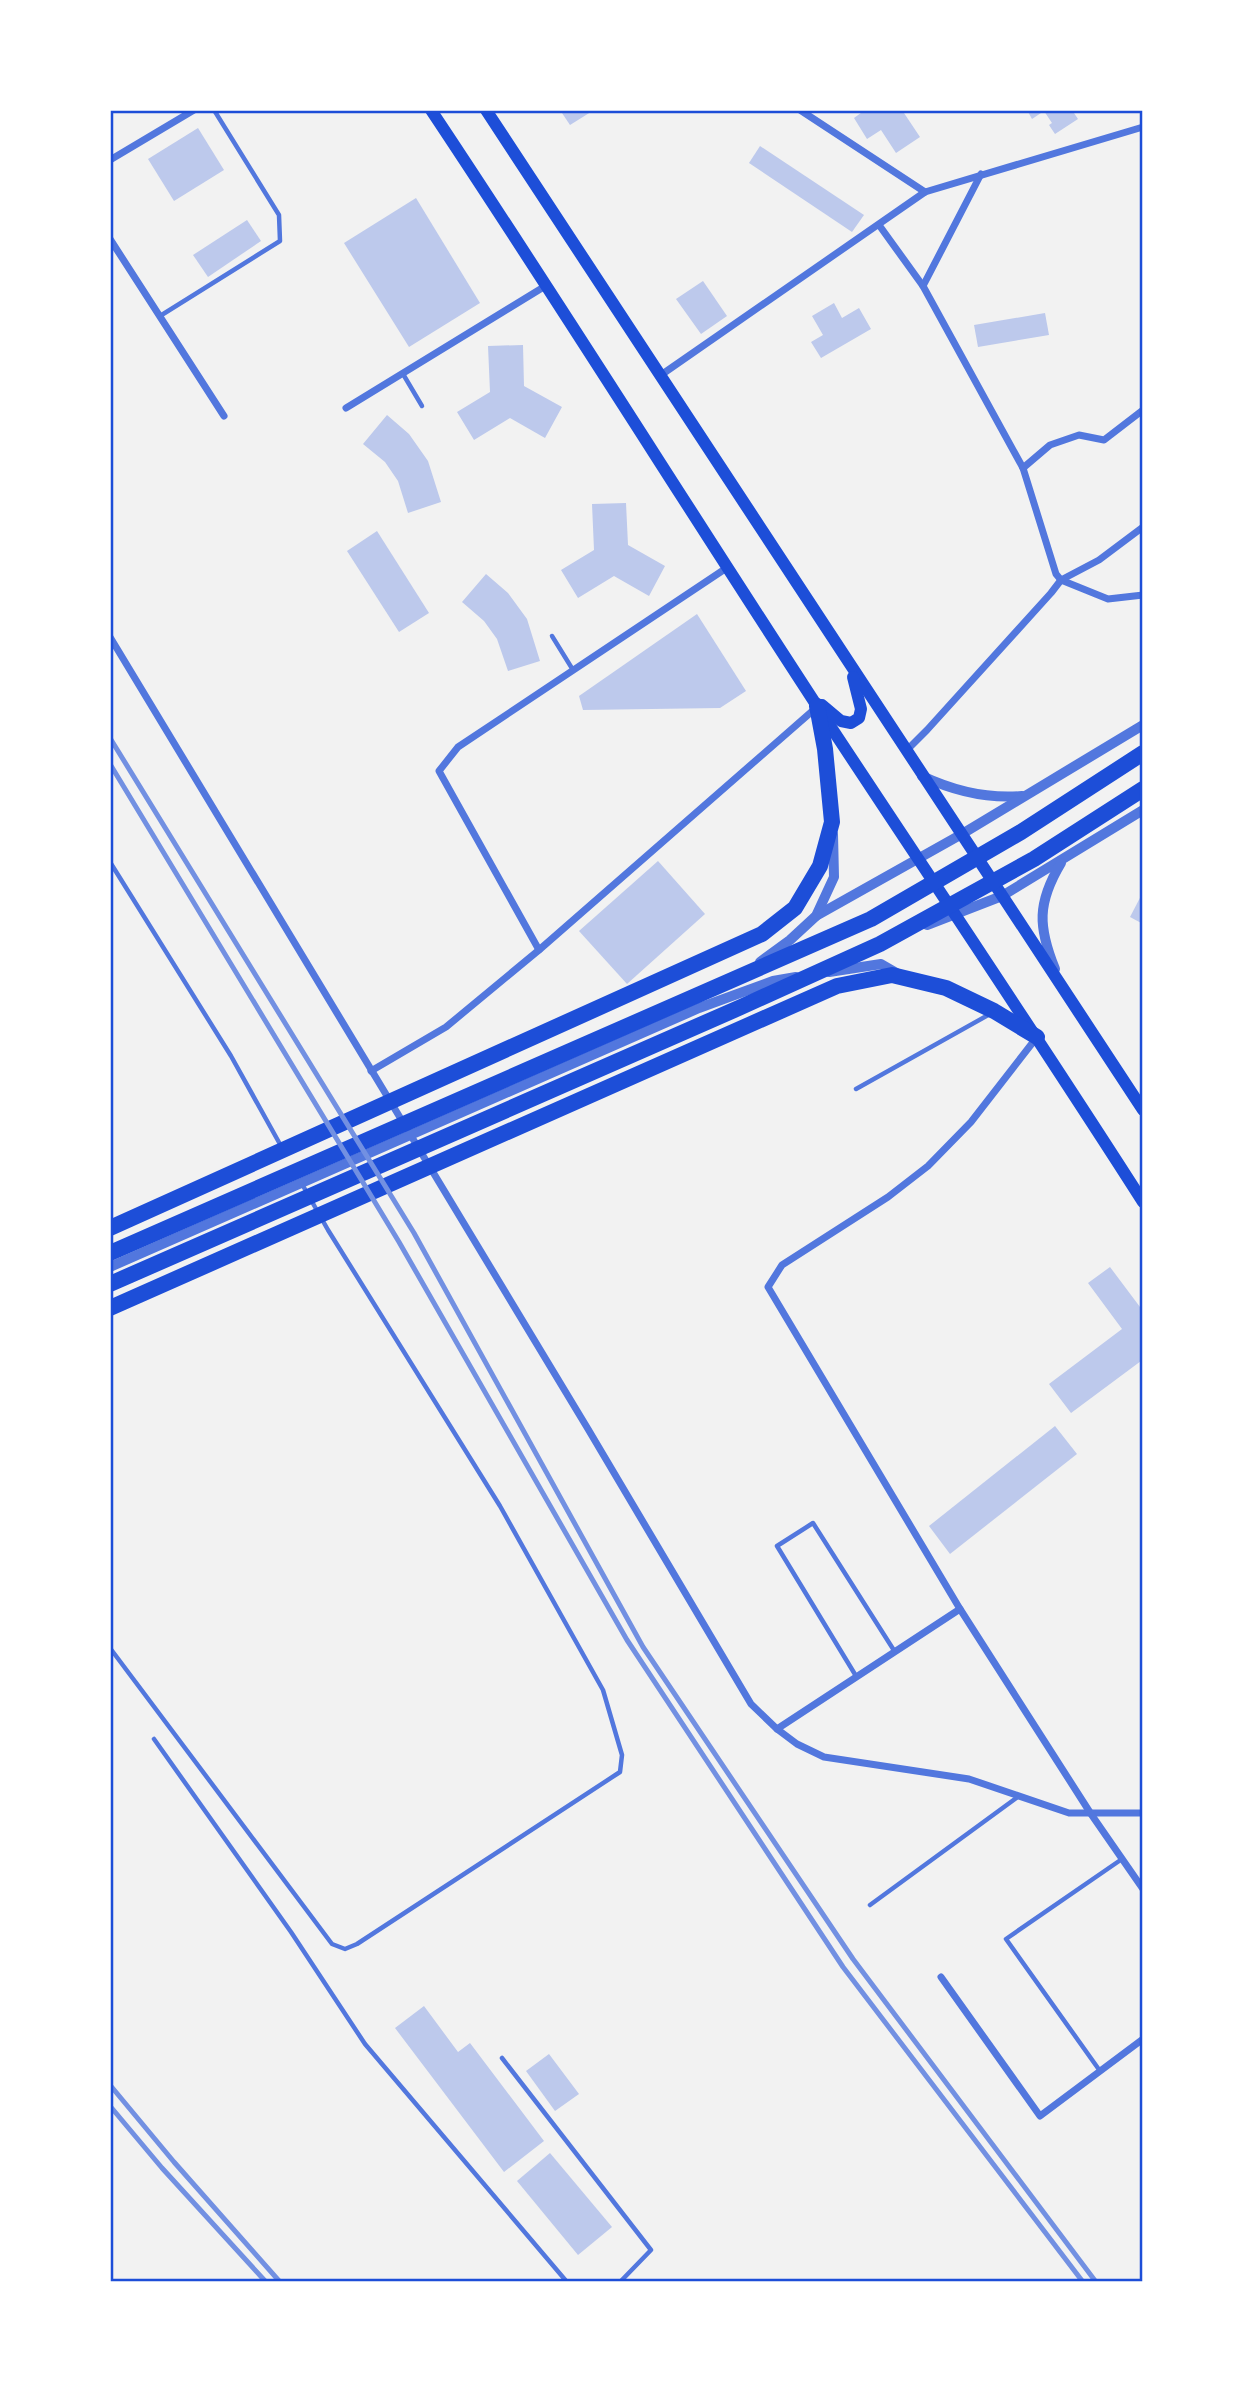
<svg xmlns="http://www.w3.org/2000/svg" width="1253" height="2392" font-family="'Archivo Narrow',sans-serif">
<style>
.building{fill:#bdc9ec}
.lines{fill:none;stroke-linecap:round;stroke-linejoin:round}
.service{stroke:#5277de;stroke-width:4.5}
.minor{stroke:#5277de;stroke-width:7}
.tertiary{stroke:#5277de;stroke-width:10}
.secondary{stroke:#1d4ed8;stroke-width:12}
.trunk{stroke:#1d4ed8;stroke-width:16}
.rail{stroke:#7290e2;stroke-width:5}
.neatline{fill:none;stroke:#1d4ed8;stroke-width:2.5}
</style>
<rect width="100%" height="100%" fill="#f2f2f2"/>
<g class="building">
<polygon points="560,110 594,110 570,125"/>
<polygon points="865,110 902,110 920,137 896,153 881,130 867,139 854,118"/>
<polygon points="1027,110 1072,110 1078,119 1055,134 1049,125 1052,123 1044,111 1032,119"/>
<polygon points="198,128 224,170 174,201 148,159"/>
<polygon points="760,146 864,215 852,232 749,163"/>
<polygon points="416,198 480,303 409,347 344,243"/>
<polygon points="247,220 261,241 208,277 193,255"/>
<polygon points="703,281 727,316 701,334 676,299"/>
<polygon points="834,303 842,318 859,308 871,329 821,358 811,342 823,335 812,316"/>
<polygon points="1045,313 1049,335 978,347 974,325"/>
<polygon points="523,345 524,386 562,407 545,438 510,418 474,440 457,412 490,392 488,346"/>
<polygon points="387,415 409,434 428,461 441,502 408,513 398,481 385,462 363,444"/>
<polygon points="626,503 628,545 665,566 649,596 614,576 578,598 561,570 594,550 592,504"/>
<polygon points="377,531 429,613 399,632 347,551"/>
<polygon points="486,574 508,593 527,619 540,661 508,671 497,639 484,621 462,602"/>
<polygon points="697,614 746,691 720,708 583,710 579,696"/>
<polygon points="658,861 705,914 627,984 579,931"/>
<polygon points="1143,892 1143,924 1130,917"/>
<polygon points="1110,1267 1143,1311 1143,1363 1141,1361 1071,1413 1049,1384 1122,1329 1088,1283"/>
<polygon points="1055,1426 1077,1454 950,1554 929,1526"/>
<polygon points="424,2006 458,2052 470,2043 544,2141 504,2172 395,2028"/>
<polygon points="549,2054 579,2094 555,2111 526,2071"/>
<polygon points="550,2153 612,2227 578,2255 517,2181"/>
</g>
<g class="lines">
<g class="service">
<polyline points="160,316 280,241 279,215 214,110"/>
<polyline points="403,374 422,406"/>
<polyline points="552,636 573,670"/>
<polyline points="110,862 231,1056 281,1146"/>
<polyline points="856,1089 990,1014"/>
<polyline points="110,1648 332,1944 345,1949 357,1944 620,1772 622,1755 603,1690 500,1506 328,1230 302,1184"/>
<polyline points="856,1676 777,1546 813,1523 895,1652"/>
<polyline points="154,1739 291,1932 365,2044 567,2282"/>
<polyline points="870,1905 1019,1796"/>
<polyline points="502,2058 651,2250 620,2282"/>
<polyline points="1100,2071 1006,1939 1122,1859"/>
</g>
<g class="minor">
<polyline points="800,110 925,192"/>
<polyline points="110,160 194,110"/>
<polyline points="879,225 923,286 1023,468 1056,574 1061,580 1108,599 1143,595"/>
<polyline points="110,239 224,416"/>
<polyline points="923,286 981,174"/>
<polyline points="661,375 925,192 1143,127"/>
<polyline points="346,408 547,285"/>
<polyline points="1023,468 1050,445 1079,435 1104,440 1143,410"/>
<polyline points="110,637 588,1429 751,1704 777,1729 797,1744 824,1757 969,1779 1069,1813 1143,1813"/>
<polyline points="906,751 927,730 1051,593 1061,580 1099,560 1143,527"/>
<polyline points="539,950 439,771 458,747 728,567"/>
<polyline points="371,1071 446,1027 539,950 817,707"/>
<polyline points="960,1609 768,1287 782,1265 888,1197 928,1166 971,1122 1037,1037"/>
<polyline points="777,1729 960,1609 1091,1814 1143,1889"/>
<polyline points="941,1977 1040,2116 1143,2039"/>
</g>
<g class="tertiary">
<path d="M922,776C954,791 987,799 1022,796"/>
<polyline points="816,916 962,834 1143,725"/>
<polyline points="927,925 1002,896 1143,810"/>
<polyline points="760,962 790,940 816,916 834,877 833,834"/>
<path d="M1055,969C1038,927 1037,903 1061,863"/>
<polyline points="829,972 881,964 900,975"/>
<polyline points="110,1267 699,1008 773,981 796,977"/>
</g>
<g class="secondary">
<path d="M431,110C563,308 689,510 819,709C927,873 1037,1036 1143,1202"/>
<polyline points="486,110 1143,1110"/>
<polyline points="822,705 841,721 851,723 859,718 861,709 853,677"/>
</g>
<g class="trunk">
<polyline points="110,1228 762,934 795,908 820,866 832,822 825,749 817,706"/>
<polyline points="110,1253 871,919 1021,832 1143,753"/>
<polyline points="110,1284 741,1007 880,944 1034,859 1143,789"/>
<polyline points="110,1308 837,986 892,975 946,988 994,1011 1037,1037"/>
</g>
<g class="rail">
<polyline points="110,738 414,1233 643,1647 853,1959 1096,2282"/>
<polyline points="110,764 399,1242 627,1640 843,1967 1083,2282"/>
<polyline points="110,2085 174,2162 280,2282"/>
<polyline points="110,2106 162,2168 266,2282"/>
</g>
</g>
<rect width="1253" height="2392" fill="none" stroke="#ffffff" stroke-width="224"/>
<rect x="112" y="112" width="1029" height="2168" class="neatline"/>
</svg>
